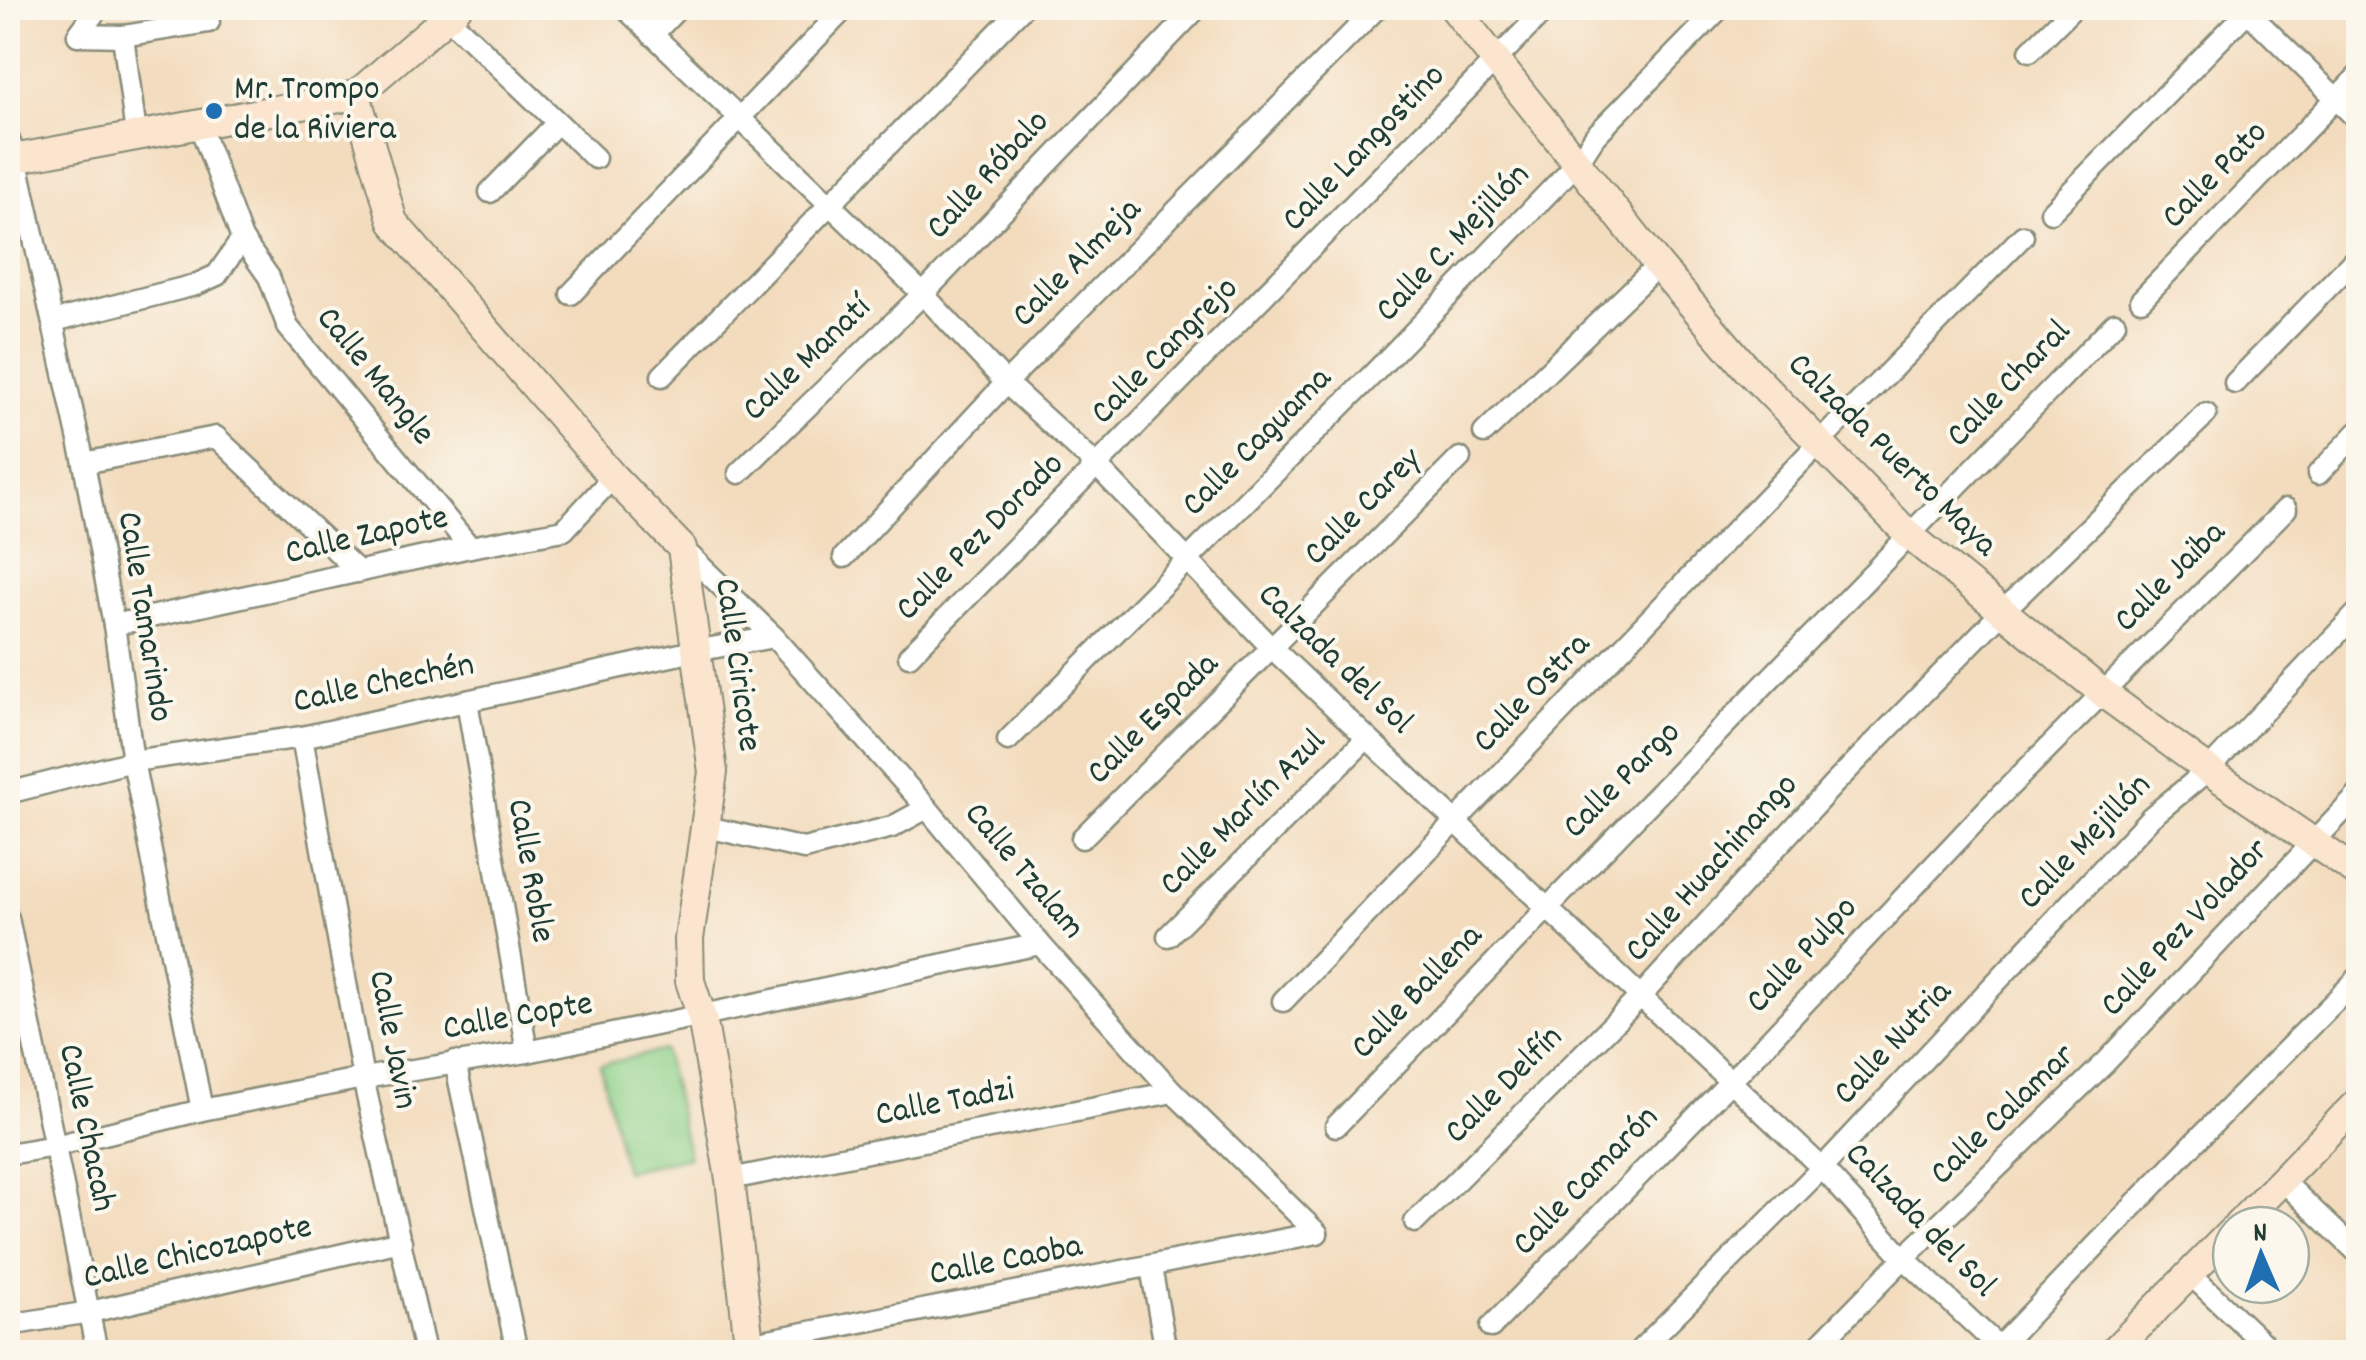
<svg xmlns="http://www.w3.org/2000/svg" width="2366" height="1360" font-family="Dekko,sans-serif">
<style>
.green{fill:#8dd088;stroke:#56865e;stroke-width:2.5}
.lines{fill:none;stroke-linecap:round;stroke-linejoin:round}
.street-casing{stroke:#898c79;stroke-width:25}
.secondary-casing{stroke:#898c79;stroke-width:32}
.street{stroke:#fff;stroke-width:20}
.secondary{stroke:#fbe5cf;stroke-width:28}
.poi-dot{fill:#1f6fb2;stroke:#fbf7ec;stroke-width:4}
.labels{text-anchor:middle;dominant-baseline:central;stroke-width:8;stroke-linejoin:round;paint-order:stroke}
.poi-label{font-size:35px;fill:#1f3d34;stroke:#fbf7ec;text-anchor:start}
.street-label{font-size:35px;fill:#1f3d34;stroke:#fbf7ec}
</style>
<rect width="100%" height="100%" fill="#fbf7ec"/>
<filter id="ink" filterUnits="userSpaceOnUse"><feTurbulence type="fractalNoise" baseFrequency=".01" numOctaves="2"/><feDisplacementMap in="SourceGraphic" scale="20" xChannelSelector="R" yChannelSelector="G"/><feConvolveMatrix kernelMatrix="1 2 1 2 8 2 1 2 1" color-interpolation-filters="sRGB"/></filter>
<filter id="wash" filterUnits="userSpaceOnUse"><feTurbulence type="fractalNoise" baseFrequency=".0048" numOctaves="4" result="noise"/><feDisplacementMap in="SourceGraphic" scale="40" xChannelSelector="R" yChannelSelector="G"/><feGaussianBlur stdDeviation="2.25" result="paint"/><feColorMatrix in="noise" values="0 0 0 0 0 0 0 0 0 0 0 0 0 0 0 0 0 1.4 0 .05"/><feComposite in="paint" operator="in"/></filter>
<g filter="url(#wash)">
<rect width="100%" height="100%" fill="#f3dcbe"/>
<polygon class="green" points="664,1050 689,1157 625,1171 600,1065"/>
</g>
<g filter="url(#ink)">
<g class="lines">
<defs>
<g id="street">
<polyline points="625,8 923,294 1006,383 1098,467 1272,648 1822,1168 1904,1258 2004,1352"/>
<polyline points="2244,8 2358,120"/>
<polyline points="439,9 595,158"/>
<polyline points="78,35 123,36 209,22"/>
<polyline points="78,35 98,8"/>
<polyline points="652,35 678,8"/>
<polyline points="123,36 136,134"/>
<polyline points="2030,51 2073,8"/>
<polyline points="200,126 242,239 269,277 288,327 470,547"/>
<polyline points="8,138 16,158 84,463 114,625 133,761 202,1110"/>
<polyline points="490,192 556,124"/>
<polyline points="2051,212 2251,8"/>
<polyline points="571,294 845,8"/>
<polyline points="2141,300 2358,76"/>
<polyline points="54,321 195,285 217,275 242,239"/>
<polyline points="662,376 1022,8"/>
<polyline points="2235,383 2358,256"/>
<polyline points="1484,433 1658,265"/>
<polyline points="84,463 216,437 359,572"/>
<polyline points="739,473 923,294 1197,8"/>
<polyline points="2318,474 2358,432"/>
<polyline points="682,548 774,637 927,808 1040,944 1173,1092 1317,1233"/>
<polyline points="844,557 1006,383 1377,8"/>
<polyline points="114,625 470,547 564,530 613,477"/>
<polyline points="909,656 1547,8"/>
<polyline points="467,701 527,1052"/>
<polyline points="302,737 363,1078 425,1352"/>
<polyline points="1008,740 1376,371 1578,162 1595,136 1720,8"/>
<polyline points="8,793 133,761 302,737 694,651 774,637"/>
<polyline points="707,827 804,849 892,827 927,808"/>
<polyline points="1082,838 1460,458"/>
<polyline points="8,918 97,1352"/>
<polyline points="1168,936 1367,738"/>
<polyline points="1283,1001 1819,443 2023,236"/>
<polyline points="455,1062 517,1352"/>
<polyline points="1336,1126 2115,323"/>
<polyline points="8,1154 55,1146 202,1110 363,1078 527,1052 1040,944"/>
<polyline points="730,1179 1173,1092"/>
<polyline points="2282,1180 2358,1253"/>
<polyline points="1415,1222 1641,996 1833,785 2003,611 2206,414"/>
<polyline points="1151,1267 1166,1352"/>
<polyline points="2190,1274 2272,1352"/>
<polyline points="8,1325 90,1312 401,1241"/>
<polyline points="1491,1327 1730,1082 1989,807 2286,509"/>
<polyline points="707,1352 1317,1233"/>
<polyline points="1638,1352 1822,1168 2150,818 2208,770 2358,612"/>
<polyline points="1812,1352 1904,1258 2106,1062 2358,795"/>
<polyline points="1994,1352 2194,1143 2358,978"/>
</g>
<g id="secondary">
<polyline points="1454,8 1658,265 1747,369 1909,535 2103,693 2208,770 2358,873"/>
<polyline points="356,95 393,222 613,477 682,548 713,772 689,939 690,981 702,1017 730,1179 750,1352"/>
<polyline points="8,160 356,95 457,8"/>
<polyline points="2238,1225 2358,1102"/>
<polyline points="2113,1352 2231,1232"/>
</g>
</defs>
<use href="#street" class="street-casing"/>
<use href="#secondary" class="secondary-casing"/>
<use href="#street" class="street"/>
<use href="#secondary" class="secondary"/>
</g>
</g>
<circle class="poi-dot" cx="214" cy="111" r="10"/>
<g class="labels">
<g class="poi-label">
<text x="234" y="91">Mr. Trompo<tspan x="234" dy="40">de la Riviera</tspan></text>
</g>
<g class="street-label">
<text transform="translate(1365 149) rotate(-46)">Calle Langostino</text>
<text transform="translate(989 176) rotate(-47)">Calle Róbalo</text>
<text transform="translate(2216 176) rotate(-46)">Calle Pato</text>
<text transform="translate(1454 244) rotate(-46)">Calle C. Mejillón</text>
<text transform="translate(1078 264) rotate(-45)">Calle Almeja</text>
<text transform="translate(1166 352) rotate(-45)">Calle Cangrejo</text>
<text transform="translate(808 360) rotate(-44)">Calle Manatí</text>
<text transform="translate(374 377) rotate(51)">Calle Mangle</text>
<text transform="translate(2010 385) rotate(-46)">Calle Charal</text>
<text transform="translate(1258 443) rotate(-45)">Calle Caguama</text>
<text transform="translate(1891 456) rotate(44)">Calzada Puerto Maya</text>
<text transform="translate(1364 508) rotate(-45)">Calle Carey</text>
<text transform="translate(367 537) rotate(-13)">Calle Zapote</text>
<text transform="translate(981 538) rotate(-45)">Calle Pez Dorado</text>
<text transform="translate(2171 578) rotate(-45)">Calle Jaiba</text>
<text transform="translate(143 617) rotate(81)">Calle Tamarindo</text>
<text transform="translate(1334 660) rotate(44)">Calzada del Sol</text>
<text transform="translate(736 665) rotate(82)">Calle Ciricote</text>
<text transform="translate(384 685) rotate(-12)">Calle Chechén</text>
<text transform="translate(1533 694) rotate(-46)">Calle Ostra</text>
<text transform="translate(1154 720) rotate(-45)">Calle Espada</text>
<text transform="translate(1623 781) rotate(-45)">Calle Pargo</text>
<text transform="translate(1244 814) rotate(-45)">Calle Marlín Azul</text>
<text transform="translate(2086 843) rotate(-46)">Calle Mejillón</text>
<text transform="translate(1713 869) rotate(-48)">Calle Huachinango</text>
<text transform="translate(529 871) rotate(80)">Calle Roble</text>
<text transform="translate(1023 872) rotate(50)">Calle Tzalam</text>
<text transform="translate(2186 929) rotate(-47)">Calle Pez Volador</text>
<text transform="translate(1803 956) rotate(-47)">Calle Pulpo</text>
<text transform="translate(1418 993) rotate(-46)">Calle Ballena</text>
<text transform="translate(518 1018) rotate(-10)">Calle Copte</text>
<text transform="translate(391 1040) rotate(79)">Calle Javin</text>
<text transform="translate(1894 1044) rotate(-47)">Calle Nutria</text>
<text transform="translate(1505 1086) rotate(-45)">Calle Delfín</text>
<text transform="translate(945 1104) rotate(-11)">Calle Tadzi</text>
<text transform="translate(2004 1116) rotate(-44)">Calle Calamar</text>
<text transform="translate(85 1128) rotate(78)">Calle Chacah</text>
<text transform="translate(1587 1182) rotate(-46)">Calle Camarón</text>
<text transform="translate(1919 1221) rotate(46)">Calzada del Sol</text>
<text transform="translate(198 1254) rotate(-13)">Calle Chicozapote</text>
<text transform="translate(1006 1262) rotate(-11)">Calle Caoba</text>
</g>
</g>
<rect width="2366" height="1360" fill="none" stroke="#fbf7ec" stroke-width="40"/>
<g transform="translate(2261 1255) rotate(358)"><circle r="48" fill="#fbf7ec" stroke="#a3ada2" stroke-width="2.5"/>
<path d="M0-8L18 38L0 25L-18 38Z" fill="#1f6fb2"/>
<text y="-15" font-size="28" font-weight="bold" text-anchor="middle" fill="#1f3d34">N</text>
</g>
</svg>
